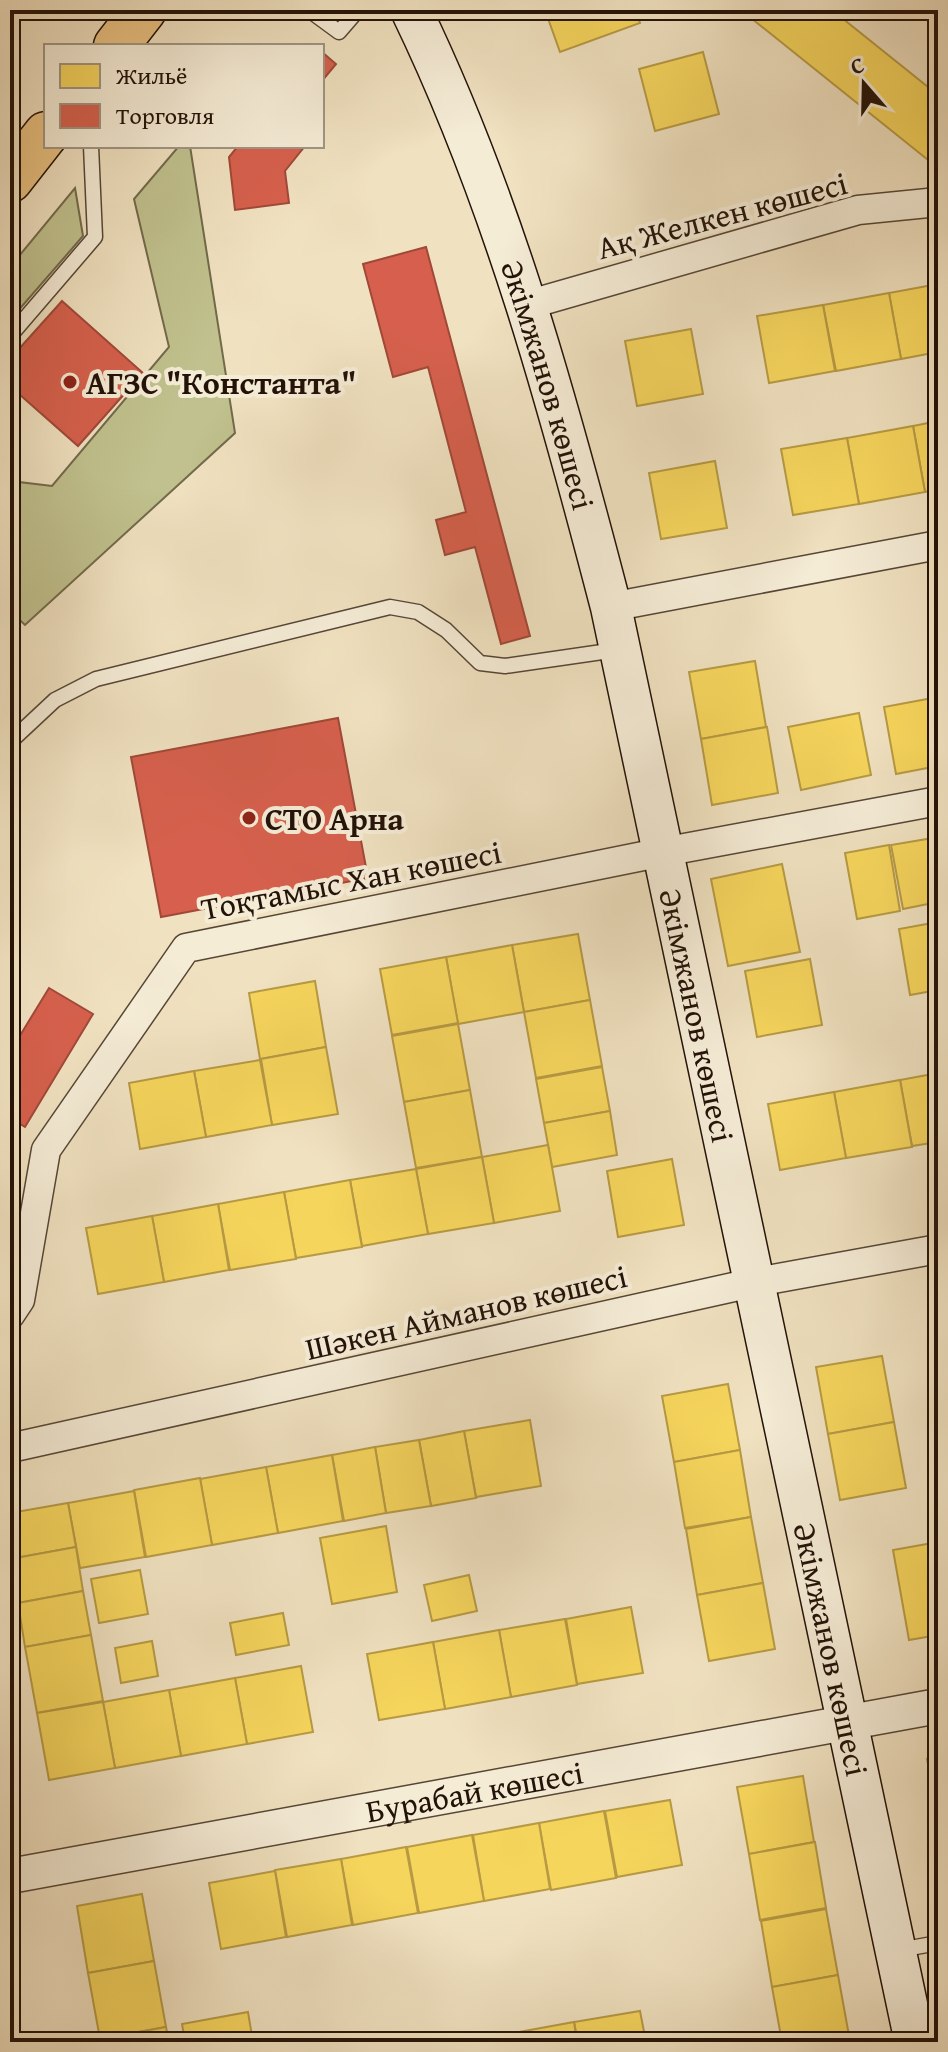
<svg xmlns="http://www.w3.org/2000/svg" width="948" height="2052" font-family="'Gentium Book Plus',serif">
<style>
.green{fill:#c0c18e;stroke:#726a4b;stroke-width:2}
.homes{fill:#f6d55c;stroke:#b79a43;stroke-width:2}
.shops{fill:#d6604d;stroke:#a04938;stroke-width:2}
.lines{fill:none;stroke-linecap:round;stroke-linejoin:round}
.service-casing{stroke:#564636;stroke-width:17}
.minor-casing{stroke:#564636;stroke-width:31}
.tertiary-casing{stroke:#564636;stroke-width:37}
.secondary-casing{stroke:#231208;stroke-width:43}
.trunk-casing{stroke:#231208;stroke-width:47}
.service{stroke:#f5ecd6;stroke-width:14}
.minor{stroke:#f5ecd6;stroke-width:28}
.tertiary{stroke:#f5ecd6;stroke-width:34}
.secondary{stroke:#f5ecd6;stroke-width:40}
.trunk{stroke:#e8c080;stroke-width:44}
.poi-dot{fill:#8f2418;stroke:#f5ecd6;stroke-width:3}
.labels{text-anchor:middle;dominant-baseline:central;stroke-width:8;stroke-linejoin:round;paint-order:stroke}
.street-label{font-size:32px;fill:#231208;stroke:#f5ecd6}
.poi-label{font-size:32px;font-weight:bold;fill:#231208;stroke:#f5ecd6;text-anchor:start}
</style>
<rect width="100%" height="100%" fill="#f0e1c0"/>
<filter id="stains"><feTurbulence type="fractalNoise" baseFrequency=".0025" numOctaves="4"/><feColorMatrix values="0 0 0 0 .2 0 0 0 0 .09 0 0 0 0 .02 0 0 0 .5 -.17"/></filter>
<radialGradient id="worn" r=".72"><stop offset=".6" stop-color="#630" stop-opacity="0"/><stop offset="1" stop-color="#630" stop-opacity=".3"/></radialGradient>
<g class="green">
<polygon points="179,146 190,146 235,433 25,625 10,611 10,481 52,486 169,347 134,199"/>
<polygon points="75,188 83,236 10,320 10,267"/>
</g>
<g class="homes">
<polygon points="545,10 635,10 640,23 560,52"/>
<polygon points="741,10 832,10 938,95 938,168"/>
<polygon points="703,52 719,114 655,131 639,69"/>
<polygon points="938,284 938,352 901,359 889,293"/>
<polygon points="889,293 901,359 836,371 823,305"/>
<polygon points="823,305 835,371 769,383 757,316"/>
<polygon points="691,329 703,394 637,406 625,341"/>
<polygon points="938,421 938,489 925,492 913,426"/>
<polygon points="913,426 925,492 859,504 847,438"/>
<polygon points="847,438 859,504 793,515 781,449"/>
<polygon points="715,461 727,528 661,539 649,473"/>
<polygon points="755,661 766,727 701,739 689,672"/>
<polygon points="938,697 938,766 896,774 884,707"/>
<polygon points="859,713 871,775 801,790 788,727"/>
<polygon points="767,727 778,793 712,805 701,739"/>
<polygon points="933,838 938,866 938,902 903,909 891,845"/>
<polygon points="889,845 900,911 857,919 845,853"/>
<polygon points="782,864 800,952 728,966 711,879"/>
<polygon points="938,922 938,990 910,995 899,929"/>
<polygon points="578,934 590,1000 524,1012 512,945"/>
<polygon points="512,945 524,1012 458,1024 446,957"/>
<polygon points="446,957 458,1023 392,1035 380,969"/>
<polygon points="810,959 822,1025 757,1037 745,971"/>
<polygon points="315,981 326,1047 260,1059 249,993"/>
<polygon points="590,1000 602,1066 536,1078 524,1012"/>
<polygon points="458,1024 470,1090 404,1102 392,1036"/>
<polygon points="326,1047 338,1114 272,1125 261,1059"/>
<polygon points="260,1060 272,1125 206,1137 194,1071"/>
<polygon points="602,1067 610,1111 544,1123 536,1079"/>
<polygon points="194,1071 206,1137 140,1149 129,1083"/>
<polygon points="938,1073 938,1142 912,1146 900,1080"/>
<polygon points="900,1080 912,1147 846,1158 834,1092"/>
<polygon points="470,1090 482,1157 416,1168 404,1102"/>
<polygon points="834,1092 846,1158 780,1170 768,1104"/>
<polygon points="610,1111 617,1155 552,1167 544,1123"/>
<polygon points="548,1145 560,1211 494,1223 482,1157"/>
<polygon points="482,1157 494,1223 428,1234 416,1169"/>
<polygon points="672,1159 684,1225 618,1237 607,1171"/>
<polygon points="416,1169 428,1234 362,1246 350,1180"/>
<polygon points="350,1180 362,1247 296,1258 284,1192"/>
<polygon points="284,1192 296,1259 230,1270 218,1204"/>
<polygon points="218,1204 229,1270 164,1282 152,1216"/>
<polygon points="152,1216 164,1282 98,1294 86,1228"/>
<polygon points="882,1356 894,1422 828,1434 816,1367"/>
<polygon points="728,1384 740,1450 674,1462 662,1396"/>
<polygon points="530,1420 541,1486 476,1497 464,1431"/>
<polygon points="894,1422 906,1488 840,1500 828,1434"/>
<polygon points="464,1431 476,1498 431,1506 419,1440"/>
<polygon points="419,1440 431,1506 386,1513 375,1447"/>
<polygon points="375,1447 386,1513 344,1521 332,1455"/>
<polygon points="740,1450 751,1517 685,1528 674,1462"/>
<polygon points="332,1455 343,1521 278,1533 266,1467"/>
<polygon points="266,1467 278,1533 212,1545 200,1479"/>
<polygon points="200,1478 212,1545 146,1557 134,1490"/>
<polygon points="134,1491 145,1557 80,1568 68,1503"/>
<polygon points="68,1503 76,1547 10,1559 10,1513"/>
<polygon points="751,1517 763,1583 697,1595 686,1529"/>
<polygon points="386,1526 397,1592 332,1604 320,1538"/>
<polygon points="938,1542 938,1635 909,1640 893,1550"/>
<polygon points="76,1547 83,1591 18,1603 10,1559"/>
<polygon points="140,1570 148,1614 99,1623 91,1579"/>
<polygon points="469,1575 477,1611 432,1621 424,1585"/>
<polygon points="763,1583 775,1649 709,1661 697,1595"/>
<polygon points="83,1591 91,1635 25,1647 18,1603"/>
<polygon points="631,1607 643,1673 577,1684 566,1619"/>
<polygon points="283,1613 289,1645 236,1655 230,1623"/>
<polygon points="565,1619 577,1685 511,1697 499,1630"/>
<polygon points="499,1630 511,1697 445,1709 433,1642"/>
<polygon points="91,1635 103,1701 37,1713 25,1647"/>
<polygon points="152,1641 158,1676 121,1683 115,1648"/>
<polygon points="433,1642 445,1709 379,1720 367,1654"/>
<polygon points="301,1666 313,1732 247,1744 235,1678"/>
<polygon points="235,1678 247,1744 181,1756 169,1690"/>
<polygon points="169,1690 181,1756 115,1768 103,1702"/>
<polygon points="103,1702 115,1768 49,1780 37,1713"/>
<polygon points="938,1757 938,1801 936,1801 927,1759"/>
<polygon points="803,1776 814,1842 749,1854 737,1787"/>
<polygon points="670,1800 682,1865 617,1877 605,1811"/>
<polygon points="604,1811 616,1878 551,1890 539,1823"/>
<polygon points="539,1823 550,1889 484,1901 473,1835"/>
<polygon points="472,1835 484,1901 419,1913 407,1847"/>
<polygon points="815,1842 826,1908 760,1920 749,1854"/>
<polygon points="406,1847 418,1913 353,1925 341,1859"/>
<polygon points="341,1859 352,1925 287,1937 275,1870"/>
<polygon points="275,1871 286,1937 221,1949 209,1883"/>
<polygon points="142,1894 154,1961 88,1973 77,1906"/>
<polygon points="826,1909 838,1975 772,1987 761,1921"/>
<polygon points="154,1961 166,2027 100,2039 88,1973"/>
<polygon points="838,1975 850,2041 782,2042 772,1987"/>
<polygon points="640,2011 646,2042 578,2042 574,2022"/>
<polygon points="248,2012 253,2042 185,2042 182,2024"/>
<polygon points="574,2022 577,2042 510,2042 508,2034"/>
<polygon points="166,2027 169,2042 101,2042 100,2039"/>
<polygon points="508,2034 509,2042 465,2042"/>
</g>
<g class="shops">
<polygon points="322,52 336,64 322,81"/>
<polygon points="238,146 305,146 285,171 289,203 235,210 229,157"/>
<polygon points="426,247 530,636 501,644 475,547 445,555 436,520 466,512 428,367 393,377 363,264"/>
<polygon points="62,301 143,373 78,446 10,386 10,359"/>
<polygon points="338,718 368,878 161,917 131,757"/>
<polygon points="49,988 93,1014 25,1127 10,1118 10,1052"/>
</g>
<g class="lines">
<defs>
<g id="service">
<polyline points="309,10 339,32 358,10"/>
<polyline points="10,336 95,237 91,146"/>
<polyline points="10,742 55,700 96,679 390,607 418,612 446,630 480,663 505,666 616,650"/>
<polyline points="899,1950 938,1943"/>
</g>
<g id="minor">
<polyline points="527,305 858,210 938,202"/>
<polyline points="611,607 938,545"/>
<polyline points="10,1315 20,1300 46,1150 186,948 663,852 938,801"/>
<polyline points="10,1448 756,1282 938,1249"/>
</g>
<g id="tertiary">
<path id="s1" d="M10,1876L938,1706"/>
</g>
<g id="secondary">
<path id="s2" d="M411,10C503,200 558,403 611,607L915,2042"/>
</g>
<g id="trunk">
<polyline points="116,46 144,10"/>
<polyline points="10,180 46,134"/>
</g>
</defs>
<use href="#service" class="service-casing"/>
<use href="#minor" class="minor-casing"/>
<use href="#tertiary" class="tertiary-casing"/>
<use href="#secondary" class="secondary-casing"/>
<use href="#trunk" class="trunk-casing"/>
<use href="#service" class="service"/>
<use href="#minor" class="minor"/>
<use href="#tertiary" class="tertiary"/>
<use href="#secondary" class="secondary"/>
<use href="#trunk" class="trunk"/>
</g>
<g class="poi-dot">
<circle cx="70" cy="382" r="8"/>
<circle cx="249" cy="818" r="8"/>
</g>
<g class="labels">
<g class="street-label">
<text transform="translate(722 215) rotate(-15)">Ақ Желкен көшесі</text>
<text stroke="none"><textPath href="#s2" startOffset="400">Әкімжанов көшесі</textPath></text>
<text transform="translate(351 880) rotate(-11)">Тоқтамыс Хан көшесі</text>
<text stroke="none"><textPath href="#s2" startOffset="1048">Әкімжанов көшесі</textPath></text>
<text transform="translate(466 1312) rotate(-13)">Шәкен Айманов көшесі</text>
<text stroke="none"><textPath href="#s2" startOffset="1696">Әкімжанов көшесі</textPath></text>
<text stroke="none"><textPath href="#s1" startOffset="472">Бурабай көшесі</textPath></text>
</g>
<g class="poi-label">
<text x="86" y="382">АГЗС "Константа"</text>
<text x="265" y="818">СТО Арна</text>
</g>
</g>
<rect width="948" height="2052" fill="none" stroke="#f0e1c0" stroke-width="40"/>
<rect x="12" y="12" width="924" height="2028" fill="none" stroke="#231208" stroke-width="4"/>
<rect x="20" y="20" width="908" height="2012" fill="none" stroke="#231208" stroke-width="2"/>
<rect x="44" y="44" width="280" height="104" fill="#f5ecd6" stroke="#a19584" stroke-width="2"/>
<rect x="60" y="64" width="40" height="24" fill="#f6d55c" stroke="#a19584" stroke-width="2"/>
<text x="116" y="84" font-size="24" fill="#231208">Жильё</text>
<rect x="60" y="104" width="40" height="24" fill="#d6604d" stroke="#a19584" stroke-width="2"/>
<text x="116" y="124" font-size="24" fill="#231208">Торговля</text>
<g transform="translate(864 84) rotate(340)" stroke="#f5ecd6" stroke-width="6" paint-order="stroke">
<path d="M0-6L14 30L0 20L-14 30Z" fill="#231208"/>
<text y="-12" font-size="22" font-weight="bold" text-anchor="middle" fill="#231208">С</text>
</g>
<rect width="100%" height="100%" filter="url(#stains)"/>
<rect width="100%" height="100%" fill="url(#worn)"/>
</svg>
